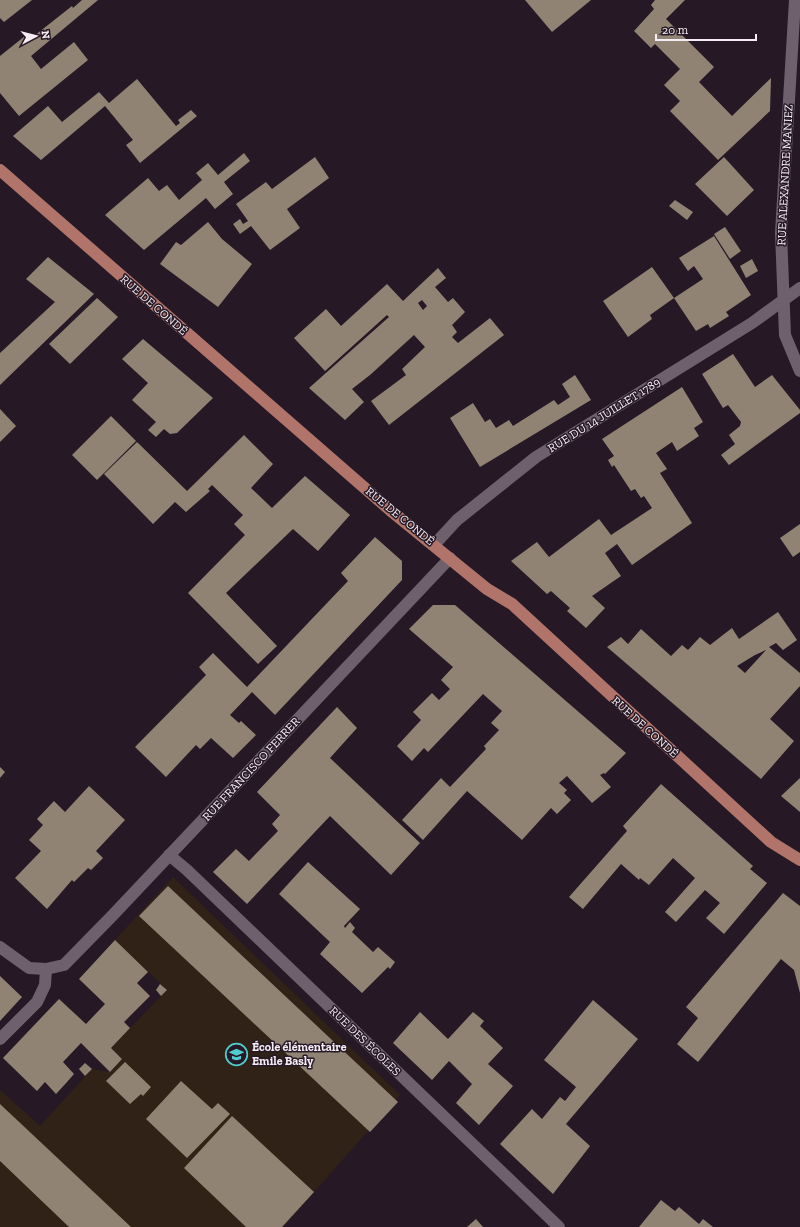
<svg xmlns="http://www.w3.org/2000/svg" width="800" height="1227" font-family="'Zilla Slab',serif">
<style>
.education{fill:#302216}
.building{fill:#918373;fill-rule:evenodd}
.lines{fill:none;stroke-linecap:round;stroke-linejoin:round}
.minor{stroke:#6f606e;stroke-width:12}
.major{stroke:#b0746a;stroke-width:12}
.labels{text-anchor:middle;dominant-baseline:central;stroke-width:3;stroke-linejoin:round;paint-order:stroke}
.street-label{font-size:12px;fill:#f5ecf4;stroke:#261925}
.poi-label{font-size:12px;font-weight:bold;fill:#f5ecf4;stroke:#261925;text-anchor:start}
</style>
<rect width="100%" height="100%" fill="#261925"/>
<polygon class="education" points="173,877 400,1095 283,1227 0,1227 0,1090 40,1126 92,1069 110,1072 122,1059 111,1048 167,990 115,940"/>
<g class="building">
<polygon points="0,0 32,0 4,22 0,18"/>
<polygon points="82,0 98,0 31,56 41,69 74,42 88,60 19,116 0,93 0,56 25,36 29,40 72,6 73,8"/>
<polygon points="525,0 591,0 552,32"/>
<polygon points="655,0 685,0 666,19 714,67 699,82 732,116 771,78 770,111 718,160 670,111 680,101 664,85 680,69 655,44 651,48 634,31 654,9 651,5"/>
<polygon points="137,79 176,126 180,123 178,120 191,110 197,116 140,163 126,145 133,140 105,106 41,160 13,136 48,106 62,122 99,92 109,103"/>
<polygon points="244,153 250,161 224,182 233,194 215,209 206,198 144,250 105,215 148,178 159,191 167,185 179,200 202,180 196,173 208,163 218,175"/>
<polygon points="315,157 329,178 287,209 300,228 270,250 251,226 240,234 233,224 240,219 243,224 248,221 236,204 266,182 272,189"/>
<polygon points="724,157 754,190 727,216 695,184"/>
<polygon points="675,200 693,212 687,220 669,206"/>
<polygon points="208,222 222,239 252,264 218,307 160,264 176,242 181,245"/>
<polygon points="725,227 741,251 730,259 714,234"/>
<polygon points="714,236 751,295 726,312 729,316 710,328 708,324 696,331 674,298 650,315 652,319 628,337 603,301 652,267 674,298 703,279 694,266 688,271 679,258"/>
<polygon points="48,257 94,294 0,385 0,353 55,302 26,279"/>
<polygon points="752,259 758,271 746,278 740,266"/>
<path d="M438,268L446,278L435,287L448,302L453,298L465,312L452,325L457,332L452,337L458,343L490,318L504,335L389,425L371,401L406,375L402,369L425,347L414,335L370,375L352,389L364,402L345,420L309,388L389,317L387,315L325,371L294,338L326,309L341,326L387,284L403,301ZM422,300L427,306L423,310L418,303Z"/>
<polygon points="97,298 118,317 70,364 49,344"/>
<polygon points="143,339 213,398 177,433 170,434 164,429 156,437 148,430 156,422 132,400 148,383 122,359"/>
<polygon points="733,354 755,387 772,375 800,410 800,413 729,465 721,455 735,444 729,435 740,426 741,422 728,405 723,408 702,374"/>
<polygon points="575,375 591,400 480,467 450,418 473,403 485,422 490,419 496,428 509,420 513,426 554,400 558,405 570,397 562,384"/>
<polygon points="682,387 703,422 694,428 699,436 677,451 672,442 656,453 667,469 660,473 692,523 632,565 617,544 605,553 621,576 592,596 605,608 586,628 567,611 570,608 551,591 547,594 511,561 537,542 549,557 599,519 611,535 652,508 644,496 641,498 635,489 631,491 614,465 612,467 608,460 614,456 602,439"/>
<polygon points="0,409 16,426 0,442"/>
<polygon points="111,416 136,441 97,480 72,455"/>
<polygon points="244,435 273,464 251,488 272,508 305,476 350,515 318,551 293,529 226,593 277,646 258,664 188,593 245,535 234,524 243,515 212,485 208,489 210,491 186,512 175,502 153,524 104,474 137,442 187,491"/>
<polygon points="800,524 800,552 793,557 780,538"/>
<polygon points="375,537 402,561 402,580 275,715 252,692 230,715 239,723 241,721 256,735 233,758 211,738 200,749 196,745 166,777 135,747 206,675 199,667 213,653 247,687 348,581 341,573"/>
<polygon points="433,605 455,605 626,753 605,774 604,773 600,775 611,787 592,803 567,776 559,783 567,790 564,793 571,800 557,814 551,808 522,840 467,791 423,840 402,820 441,778 450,787 486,749 484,746 499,730 491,723 502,711 483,694 428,752 424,748 412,761 397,746 421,720 413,712 432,693 439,700 450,689 441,680 453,667 409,629"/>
<path d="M778,612L797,640L783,650L776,643L769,647L800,673V686L770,719L794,741L761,779L607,647L621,637L628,644L641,629L671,656L682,645L688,650L700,637L710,645L732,628L739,639ZM766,650L745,673L737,666L755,655Z"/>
<polygon points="337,707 357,728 330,758 420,843 391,875 330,816 247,904 213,872 236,849 249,861 278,831 272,824 280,815 257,792"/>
<polygon points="0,767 5,772 0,778"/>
<polygon points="800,778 800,812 781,796"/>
<polygon points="661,784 753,866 750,869 767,883 724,934 706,918 720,903 705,890 676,922 665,912 695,878 673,858 649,885 640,878 639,880 621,864 583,909 569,897 627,831 623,826"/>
<polygon points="89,786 125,820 96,851 103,858 91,870 88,868 74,882 72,880 47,909 15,878 41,851 29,840 43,825 37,819 54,801 65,812"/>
<polygon points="308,862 360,909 344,926 345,928 350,922 355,928 352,932 373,952 378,947 395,962 390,969 388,967 362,993 320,954 330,942 279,894"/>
<polygon points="168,886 398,1102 370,1132 139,916"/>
<polygon points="783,893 800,906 800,993 794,970 781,959 698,1062 677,1044 698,1018 686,1007"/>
<polygon points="115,940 148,972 137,983 150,996 124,1022 130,1028 111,1048 122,1059 110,1072 81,1043 63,1062 74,1074 67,1082 56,1094 45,1082 37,1091 3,1058 59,999 86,1024 105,1004 79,979"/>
<polygon points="0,976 22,997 0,1021"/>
<polygon points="160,984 167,990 161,996 156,990"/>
<polygon points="593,1000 638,1039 566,1124 590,1146 553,1194 500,1144 532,1109 542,1119 560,1097 565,1101 576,1087 544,1060"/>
<polygon points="420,1012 448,1039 473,1012 484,1021 480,1026 503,1048 488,1064 513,1086 479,1125 456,1103 472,1084 449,1061 432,1080 393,1043"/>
<polygon points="125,1062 151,1087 143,1096 141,1094 130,1104 106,1081"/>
<polygon points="85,1063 92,1069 85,1076 79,1069"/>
<polygon points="181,1081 212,1109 218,1103 230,1114 187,1158 146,1119"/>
<polygon points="0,1104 131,1227 69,1227 0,1161"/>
<polygon points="232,1116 314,1192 282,1227 246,1227 184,1168"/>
<polygon points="661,1200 675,1211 679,1207 699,1224 703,1219 713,1227 639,1227"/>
<polygon points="476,1219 483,1227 467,1227"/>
</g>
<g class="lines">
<g class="minor">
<polyline points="795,0 781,233 785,335 800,371"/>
<polyline points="434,545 457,520 536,457 752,323 800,288"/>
<polyline points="169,855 187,870 559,1227"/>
<polyline points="0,947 29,968 46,969 64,965 112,916 450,558"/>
<polyline points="0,1039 37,1002 45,985 46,969"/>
</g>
<polyline class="major" points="0,170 390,510 487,589 512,604 771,842 800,860"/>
</g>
<defs>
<symbol id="school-ring" viewBox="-11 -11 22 22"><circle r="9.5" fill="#261925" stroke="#52cdce" stroke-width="1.5"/><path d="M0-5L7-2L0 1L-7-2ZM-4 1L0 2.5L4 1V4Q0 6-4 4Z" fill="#52cdce"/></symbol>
</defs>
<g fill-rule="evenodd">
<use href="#school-ring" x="224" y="1042" width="25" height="25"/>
</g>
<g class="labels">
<g class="street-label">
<text transform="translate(785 175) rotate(-87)">RUE ALEXANDRE MANIEZ</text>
<text transform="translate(154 305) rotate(41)">RUE DE CONDÉ</text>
<text transform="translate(604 415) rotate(-32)">RUE DU 14 JUILLET 1789</text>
<text transform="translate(400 516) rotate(39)">RUE DE CONDÉ</text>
<text transform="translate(645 727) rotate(42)">RUE DE CONDÉ</text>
<text transform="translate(251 769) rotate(-47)">RUE FRANCISCO FERRER</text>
<text transform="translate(365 1041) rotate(44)">RUE DES ÉCOLES</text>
</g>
<g class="poi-label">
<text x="252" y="1047">École élémentaire<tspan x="252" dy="14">Emile Basly</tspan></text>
</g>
</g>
<g transform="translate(36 36) rotate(83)" stroke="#261925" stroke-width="3" paint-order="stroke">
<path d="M0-3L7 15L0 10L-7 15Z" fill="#f5ecf4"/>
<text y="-6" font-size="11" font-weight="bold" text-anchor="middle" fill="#f5ecf4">N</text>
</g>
<path d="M656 34v6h100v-6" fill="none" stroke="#f5ecf4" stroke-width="2"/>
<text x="662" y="34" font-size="12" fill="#f5ecf4" stroke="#261925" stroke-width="3" paint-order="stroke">20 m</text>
</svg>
